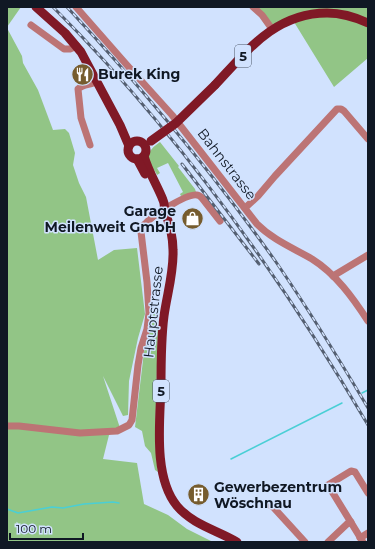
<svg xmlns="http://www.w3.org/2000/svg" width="375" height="549" font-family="Montserrat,sans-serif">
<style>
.green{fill:#92c586}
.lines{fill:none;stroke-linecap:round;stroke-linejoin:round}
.stream{stroke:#4acfd5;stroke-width:1.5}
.minor{stroke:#bc7475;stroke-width:7}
.major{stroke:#801926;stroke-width:9}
.rail-casing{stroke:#545f71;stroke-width:3}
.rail{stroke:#d1e2fe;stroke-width:1.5;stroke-dasharray:4.5;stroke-linecap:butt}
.major-bridge{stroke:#801926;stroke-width:9}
.labels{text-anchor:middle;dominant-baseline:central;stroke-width:3;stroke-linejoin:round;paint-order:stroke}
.shield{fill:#d1e2fe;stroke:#4a5565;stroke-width:1}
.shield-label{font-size:13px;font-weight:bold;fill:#101824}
.poi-label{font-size:14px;font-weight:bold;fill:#101824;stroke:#d1e2fe;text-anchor:start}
.street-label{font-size:14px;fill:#101824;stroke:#d1e2fe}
</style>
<rect width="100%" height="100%" fill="#d1e2fe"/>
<g class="green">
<polygon points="7,7 21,7 7,27"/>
<polygon points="253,7 368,7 368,58 334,87 294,22 272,29"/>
<polygon points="7,28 22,56 23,63 38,90 53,130 65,129 69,133 75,153 73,165 79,183 86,197 98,260 114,250 137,248 145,314 138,338 129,381 128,415 123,416 103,376 120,428 109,435 103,459 137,463 144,504 168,515 187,529 213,542 7,542"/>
<path d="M160,142L179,166L178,167L195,189L196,192L181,196L180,194L183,192L168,163L157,168L160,173L157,175C155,170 152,168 150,164C145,153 153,147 160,142Z"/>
<polygon points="153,303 158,304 156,321 158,330 155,439 158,472 155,470 151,453 145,446 142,431 135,427 144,352 153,320"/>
</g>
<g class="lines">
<g class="stream">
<polyline points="362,393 368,390"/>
<polyline points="231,459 342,403"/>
<polyline points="7,509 18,513 52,507 63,508 84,504 113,502 119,503"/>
</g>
<g class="minor">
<path d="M76,7L126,64L172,115L257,224C273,240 293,248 312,259C336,274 353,298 368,321"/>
<polyline points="253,7 262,15 272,29"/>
<polyline points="31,25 64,49 70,49 77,46"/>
<path d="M90,145L81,118L78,89C83,84 92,85 97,81"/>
<polyline points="245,208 258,196 275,176 337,109 341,109 344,111 368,139"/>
<polyline points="333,276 368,255"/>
<path d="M7,426H19L80,433L117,431L129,425L132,420L138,365L141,348L147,329L149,313L147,282L141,232C141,228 142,226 145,224C152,216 187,193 197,195C199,195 201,197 202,198L220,221"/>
<polyline points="266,503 273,507 305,542"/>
<polyline points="360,538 368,533"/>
<polyline points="328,542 347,524 351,522"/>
<polyline points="363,542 328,485 351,471 355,472 368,493"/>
</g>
<g class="major">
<polyline points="36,7 65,33 81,52 120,125 129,146"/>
<path d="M215,85C247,51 275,13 327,13C341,13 355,17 368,23"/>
<circle cx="137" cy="150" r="9"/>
<path d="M144,156C148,171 157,185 163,200C165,204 164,208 165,212C170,225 173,236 173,250C174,272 167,294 164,316C161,339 161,363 161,386C160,421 153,477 177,506C193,525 217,530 237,542"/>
<polyline points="137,159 145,174"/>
</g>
<defs>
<g id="rail">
<path d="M53,7C177,131 279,274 368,425"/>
<path d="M67,7C142,88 212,172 276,262C309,310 339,359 368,408"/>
<polyline points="182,164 259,264"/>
</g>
</defs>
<use href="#rail" class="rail-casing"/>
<use href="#rail" class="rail"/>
<polyline class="major-bridge" points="151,141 176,123 215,85"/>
</g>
<defs>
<symbol id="restaurant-disc" viewBox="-11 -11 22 22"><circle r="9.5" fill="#765c2e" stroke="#d1e2fe"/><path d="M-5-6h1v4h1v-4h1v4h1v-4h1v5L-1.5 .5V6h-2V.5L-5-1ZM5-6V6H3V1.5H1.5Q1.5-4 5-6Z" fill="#fff"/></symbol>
<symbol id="shop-disc" viewBox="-11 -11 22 22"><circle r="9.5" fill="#765c2e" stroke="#d1e2fe"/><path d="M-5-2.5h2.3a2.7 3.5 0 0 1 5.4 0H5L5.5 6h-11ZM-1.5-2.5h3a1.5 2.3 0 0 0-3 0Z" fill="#fff"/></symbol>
<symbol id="building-disc" viewBox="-11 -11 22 22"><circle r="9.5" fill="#765c2e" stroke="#d1e2fe"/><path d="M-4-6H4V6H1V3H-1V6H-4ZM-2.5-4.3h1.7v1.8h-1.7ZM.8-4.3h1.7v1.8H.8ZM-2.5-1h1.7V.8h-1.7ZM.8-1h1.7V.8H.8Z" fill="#fff"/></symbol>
</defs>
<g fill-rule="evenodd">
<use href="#restaurant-disc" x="70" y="62" width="25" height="25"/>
<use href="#shop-disc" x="180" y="206" width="25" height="25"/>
<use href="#building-disc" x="186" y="482" width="25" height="25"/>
</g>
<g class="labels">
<g class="shield">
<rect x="235" y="45" width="16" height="22" rx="3"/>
<rect x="153" y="380" width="16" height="22" rx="3"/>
</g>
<g class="shield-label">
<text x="243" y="56">5</text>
<text x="161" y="391">5</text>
</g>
<g class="poi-label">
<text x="98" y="74">Burek King</text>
<text x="176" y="211" text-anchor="end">Garage<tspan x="176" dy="16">Meilenweit GmbH</tspan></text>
<text x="214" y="487">Gewerbezentrum<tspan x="214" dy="16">Wöschnau</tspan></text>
</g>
<g class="street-label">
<text transform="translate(227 164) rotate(52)">Bahnstrasse</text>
<text transform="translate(153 312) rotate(-84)">Hauptstrasse</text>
</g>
</g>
<rect width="375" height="549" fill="none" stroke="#101824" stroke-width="16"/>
<path d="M10 533v6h73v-6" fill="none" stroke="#101824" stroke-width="2"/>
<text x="16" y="533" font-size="12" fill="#101824" stroke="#d1e2fe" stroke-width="3" paint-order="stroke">100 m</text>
</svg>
